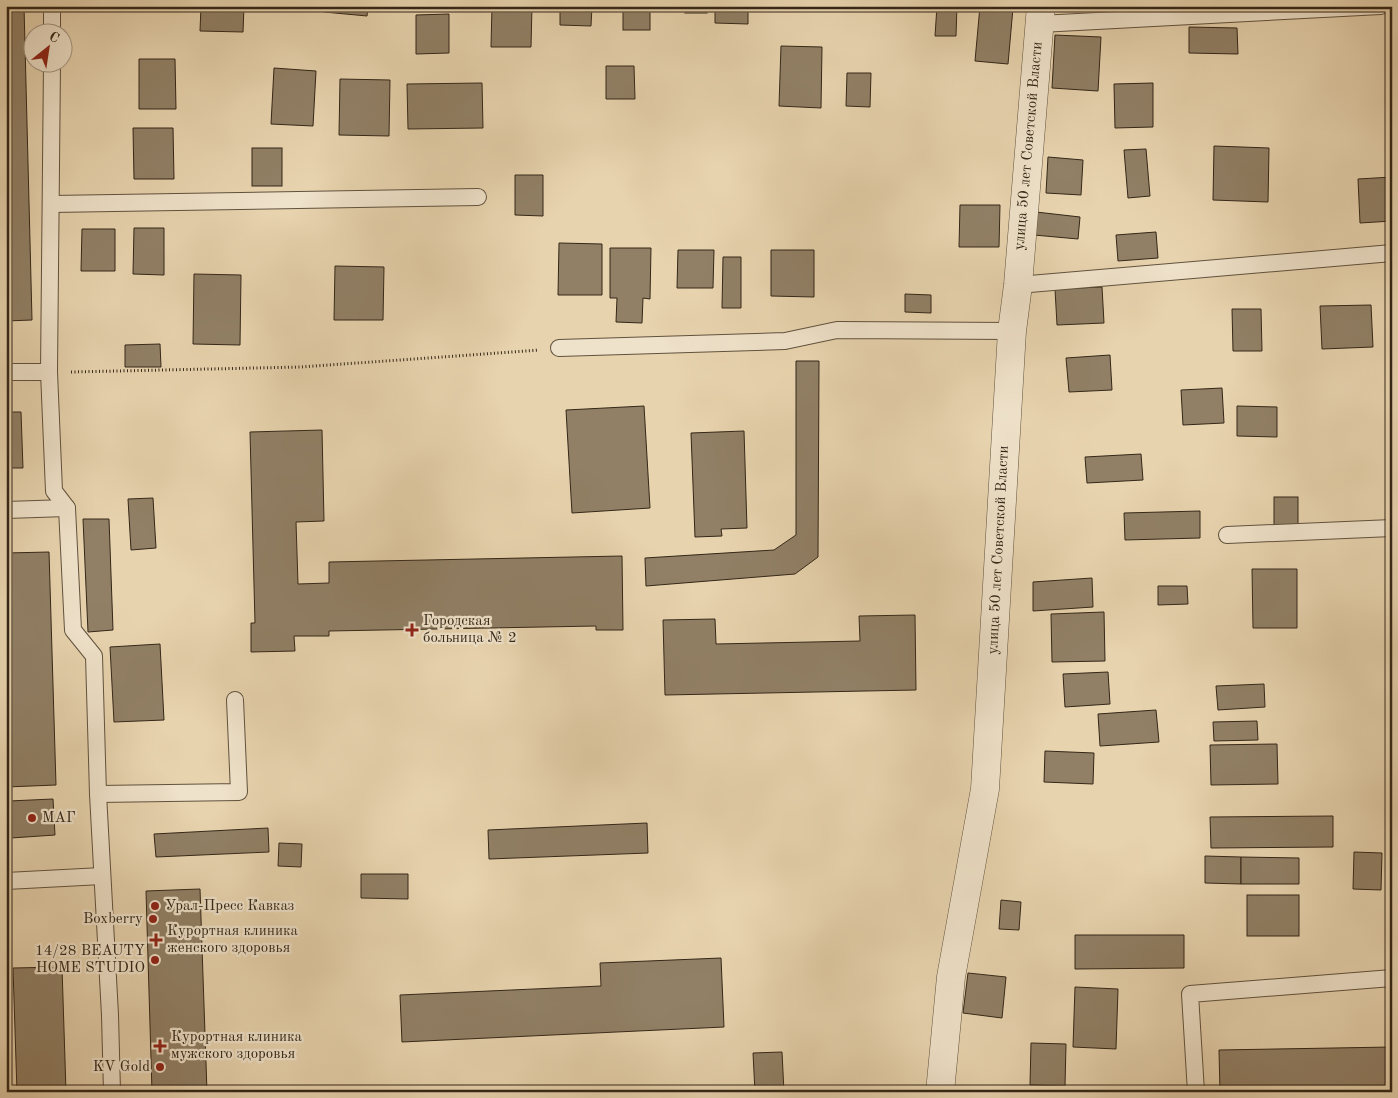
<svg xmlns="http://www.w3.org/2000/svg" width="1398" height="1098" font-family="'Old Standard TT',serif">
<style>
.building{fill:#918066;stroke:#342718}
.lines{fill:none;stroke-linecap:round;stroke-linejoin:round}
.service-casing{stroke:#61523e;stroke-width:18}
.minor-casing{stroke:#61523e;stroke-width:29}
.path{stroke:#342718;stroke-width:3;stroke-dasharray:1 2.5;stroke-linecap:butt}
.service{stroke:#efe2ca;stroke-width:16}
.minor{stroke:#efe2ca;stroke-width:28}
.poi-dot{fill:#8f2418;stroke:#efe2ca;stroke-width:2}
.labels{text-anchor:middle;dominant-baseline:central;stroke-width:4.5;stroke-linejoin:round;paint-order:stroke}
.street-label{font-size:15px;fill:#342718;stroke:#efe2ca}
.poi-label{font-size:15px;fill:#342718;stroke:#efe2ca;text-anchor:start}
</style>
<rect width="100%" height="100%" fill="#e7d3ae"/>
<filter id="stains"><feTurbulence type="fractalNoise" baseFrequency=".004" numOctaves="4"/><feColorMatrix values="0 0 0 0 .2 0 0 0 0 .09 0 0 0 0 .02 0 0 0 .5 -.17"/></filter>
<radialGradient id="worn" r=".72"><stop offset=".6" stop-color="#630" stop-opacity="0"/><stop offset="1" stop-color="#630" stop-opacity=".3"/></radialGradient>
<g class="building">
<polygon points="6,6 24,6 32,320 6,321"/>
<polygon points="201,6 244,6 243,32 200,31"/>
<polygon points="325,6 368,6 367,16 324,12"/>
<polygon points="492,6 532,6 531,47 491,47"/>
<polygon points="560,6 592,6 591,26 560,25"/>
<rect x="623" y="6" width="27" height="24"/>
<rect x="685" y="6" width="22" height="7"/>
<polygon points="715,6 748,6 748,24 715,23"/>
<polygon points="937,6 957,6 956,36 935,36"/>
<polygon points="980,6 1013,8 1008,64 975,61"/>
<polygon points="449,14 449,53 416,54 416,15"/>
<polygon points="1189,27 1237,28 1238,54 1189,53"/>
<polygon points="1055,35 1101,37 1098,91 1052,88"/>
<polygon points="781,46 822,47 821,108 779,106"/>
<polygon points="139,59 175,59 176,109 139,109"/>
<polygon points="606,66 634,66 635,99 606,99"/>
<polygon points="274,68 316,71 313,126 271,124"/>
<polygon points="847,73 871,73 870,107 846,106"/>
<polygon points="340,79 390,80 389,136 339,135"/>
<polygon points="482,83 483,128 408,129 407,84"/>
<polygon points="1153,83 1153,127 1115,128 1114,84"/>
<polygon points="133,128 173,128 174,179 134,179"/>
<polygon points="1214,146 1269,148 1268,202 1213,200"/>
<rect x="252" y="148" width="30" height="38"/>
<polygon points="1146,149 1150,196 1128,198 1124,150"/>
<polygon points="1048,157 1083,160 1081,195 1046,193"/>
<polygon points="515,175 543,175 543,216 515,215"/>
<polygon points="1392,177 1392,221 1360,223 1358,179"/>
<polygon points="960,205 1000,205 999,247 959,247"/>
<polygon points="1036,212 1080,217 1078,239 1034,235"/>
<polygon points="134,228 164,228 164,275 133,274"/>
<polygon points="82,229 115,229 115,271 81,271"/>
<polygon points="1156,232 1158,258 1118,261 1116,235"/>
<polygon points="559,243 602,244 602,295 558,295"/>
<polygon points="610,248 651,248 650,299 643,298 642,323 616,322 617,298 610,298"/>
<polygon points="678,250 714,250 713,288 677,288"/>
<polygon points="771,250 814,250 814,297 771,296"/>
<polygon points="723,257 741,257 741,308 722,308"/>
<polygon points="335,266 384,267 383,320 334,320"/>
<polygon points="194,274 241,275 240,345 193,344"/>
<polygon points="1102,287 1104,323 1057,325 1055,289"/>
<polygon points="905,294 931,295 931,313 905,312"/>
<polygon points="1371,305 1373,347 1322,349 1320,306"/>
<polygon points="1232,309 1261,309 1262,351 1233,351"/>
<polygon points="160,344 161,367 125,367 125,345"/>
<polygon points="1110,355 1112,390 1069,392 1066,358"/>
<polygon points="796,361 819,361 818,557 795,574 646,586 645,558 774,550 796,535"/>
<polygon points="1222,388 1224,423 1183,425 1181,390"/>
<polygon points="644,406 650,508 572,513 566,410"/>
<polygon points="1237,406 1277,407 1277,437 1237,436"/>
<polygon points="6,412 21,412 23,468 6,468"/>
<polygon points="322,430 324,521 296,522 298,584 329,583 329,562 622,556 623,630 596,630 596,626 329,631 329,636 294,636 295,651 251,652 251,623 255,623 250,432"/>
<polygon points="744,431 747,528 721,529 722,536 695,537 691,433"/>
<polygon points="1141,454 1143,480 1087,483 1085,457"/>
<rect x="1274" y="497" width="24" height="32"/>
<polygon points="153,498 156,548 131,550 128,499"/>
<polygon points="1200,511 1200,538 1125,540 1124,513"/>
<polygon points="83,519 109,519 113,630 88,632"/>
<polygon points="49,552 56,785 6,787 6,553"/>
<polygon points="1252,569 1297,569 1297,628 1253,628"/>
<polygon points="1092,578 1093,607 1033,611 1033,582"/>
<polygon points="1158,586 1187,586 1188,604 1158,605"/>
<polygon points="1104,612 1105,661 1052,662 1051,614"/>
<polygon points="915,615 916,690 665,695 663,620 715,619 716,644 860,641 859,616"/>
<polygon points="160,644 164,720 114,722 110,647"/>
<polygon points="1108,672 1110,704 1065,707 1063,674"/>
<polygon points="1388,677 1392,677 1392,734"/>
<polygon points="1264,684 1265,707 1218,710 1216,686"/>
<polygon points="1156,710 1159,742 1100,746 1098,714"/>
<polygon points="1257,721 1258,740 1214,741 1213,722"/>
<polygon points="1277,744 1278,784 1211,785 1210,745"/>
<polygon points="1045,751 1094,753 1093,784 1044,782"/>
<polygon points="53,799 55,835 11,838 9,801"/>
<polygon points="1333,816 1333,847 1211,848 1210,817"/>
<polygon points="647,823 648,853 489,859 488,830"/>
<polygon points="268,828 269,852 156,857 154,834"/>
<polygon points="279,843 302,844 301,867 278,866"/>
<polygon points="1354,852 1382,853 1381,890 1353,889"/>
<polygon points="1205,856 1241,857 1241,884 1205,883"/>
<polygon points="1241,857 1299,858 1299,884 1241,884"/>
<polygon points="361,874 408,874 408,899 361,898"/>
<polygon points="200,889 207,1092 152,1092 146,891"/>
<rect x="1247" y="895" width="52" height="41"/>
<polygon points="1001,900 1021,902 1019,930 999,929"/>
<polygon points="1075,935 1184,935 1184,968 1075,969"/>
<polygon points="721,958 724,1027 402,1042 400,995 601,986 600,963"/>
<polygon points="62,967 66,1092 17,1092 13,968"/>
<polygon points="968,973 1006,977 1002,1018 963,1013"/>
<polygon points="1075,987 1118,989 1116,1049 1073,1047"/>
<polygon points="1031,1043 1066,1044 1065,1086 1030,1085"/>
<polygon points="1392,1047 1392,1092 1220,1092 1219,1050"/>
<polygon points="782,1052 784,1092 755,1092 753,1053"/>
<polygon points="348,1089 348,1092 321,1092 321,1090"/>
</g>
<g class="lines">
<defs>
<g id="service">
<polyline points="1040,24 1381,6"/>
<polyline points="52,32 52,6"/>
<polyline points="52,62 49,372 54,491 67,508 73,630 94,656 98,794 110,1015 112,1092"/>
<polyline points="51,204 478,197"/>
<polyline points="1018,285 1392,253"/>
<polyline points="559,348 785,341 837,330 1012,331"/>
<polyline points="6,372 49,372"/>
<polyline points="6,510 67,508"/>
<polyline points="1227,535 1392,528"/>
<polyline points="98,794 239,792 235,700"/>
<polyline points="6,881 102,876"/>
<polyline points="1196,1092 1190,994 1392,978"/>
</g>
<polyline id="minor" points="940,1092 951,977 985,789 1012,331 1018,285 1041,6"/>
</defs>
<use href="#service" class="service-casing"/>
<use href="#minor" class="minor-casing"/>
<polyline class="path" points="71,372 301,367 539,350"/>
<use href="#service" class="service"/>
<use href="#minor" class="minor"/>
</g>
<g class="poi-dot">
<path d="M409.5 622.5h5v5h5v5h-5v5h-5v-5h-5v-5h5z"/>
<circle cx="32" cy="818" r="5"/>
<circle cx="155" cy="906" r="5"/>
<circle cx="153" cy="919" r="5"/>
<path d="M153.5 932.5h5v5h5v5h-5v5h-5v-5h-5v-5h5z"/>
<circle cx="155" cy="960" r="5"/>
<path d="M157.5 1038.5h5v5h5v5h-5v5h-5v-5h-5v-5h5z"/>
<circle cx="160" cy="1067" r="5"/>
</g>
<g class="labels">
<g class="street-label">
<text transform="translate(1029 146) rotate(-85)">улица 50 лет Советской Власти</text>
<text transform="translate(999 550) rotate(-87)">улица 50 лет Советской Власти</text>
</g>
<g class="poi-label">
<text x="423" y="621">Городская<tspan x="423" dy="17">больница № 2</tspan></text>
<text x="42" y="818">МАГ</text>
<text x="165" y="906">Урал-Пресс Кавказ</text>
<text x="143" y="919" text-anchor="end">Boxberry</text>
<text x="167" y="931">Курортная клиника<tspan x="167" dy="17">женского здоровья</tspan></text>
<text x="145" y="951" text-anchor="end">14/28 BEAUTY<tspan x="145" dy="17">HOME STUDIO</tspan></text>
<text x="171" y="1037">Курортная клиника<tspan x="171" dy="17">мужского здоровья</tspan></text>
<text x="150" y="1067" text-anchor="end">KV Gold</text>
</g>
</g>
<rect width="1398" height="1098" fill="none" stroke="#e7d3ae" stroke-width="25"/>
<rect x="8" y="8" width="1383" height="1083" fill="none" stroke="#342718" stroke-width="2.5"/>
<rect x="12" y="12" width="1373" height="1073" fill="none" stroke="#342718"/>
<g transform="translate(48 48) rotate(30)"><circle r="24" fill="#efe2ca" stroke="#a49783"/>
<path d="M0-4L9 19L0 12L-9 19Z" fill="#8f2418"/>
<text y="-8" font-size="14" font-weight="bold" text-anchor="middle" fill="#342718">С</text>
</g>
<rect width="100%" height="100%" filter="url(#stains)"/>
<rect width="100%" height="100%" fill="url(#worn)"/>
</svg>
